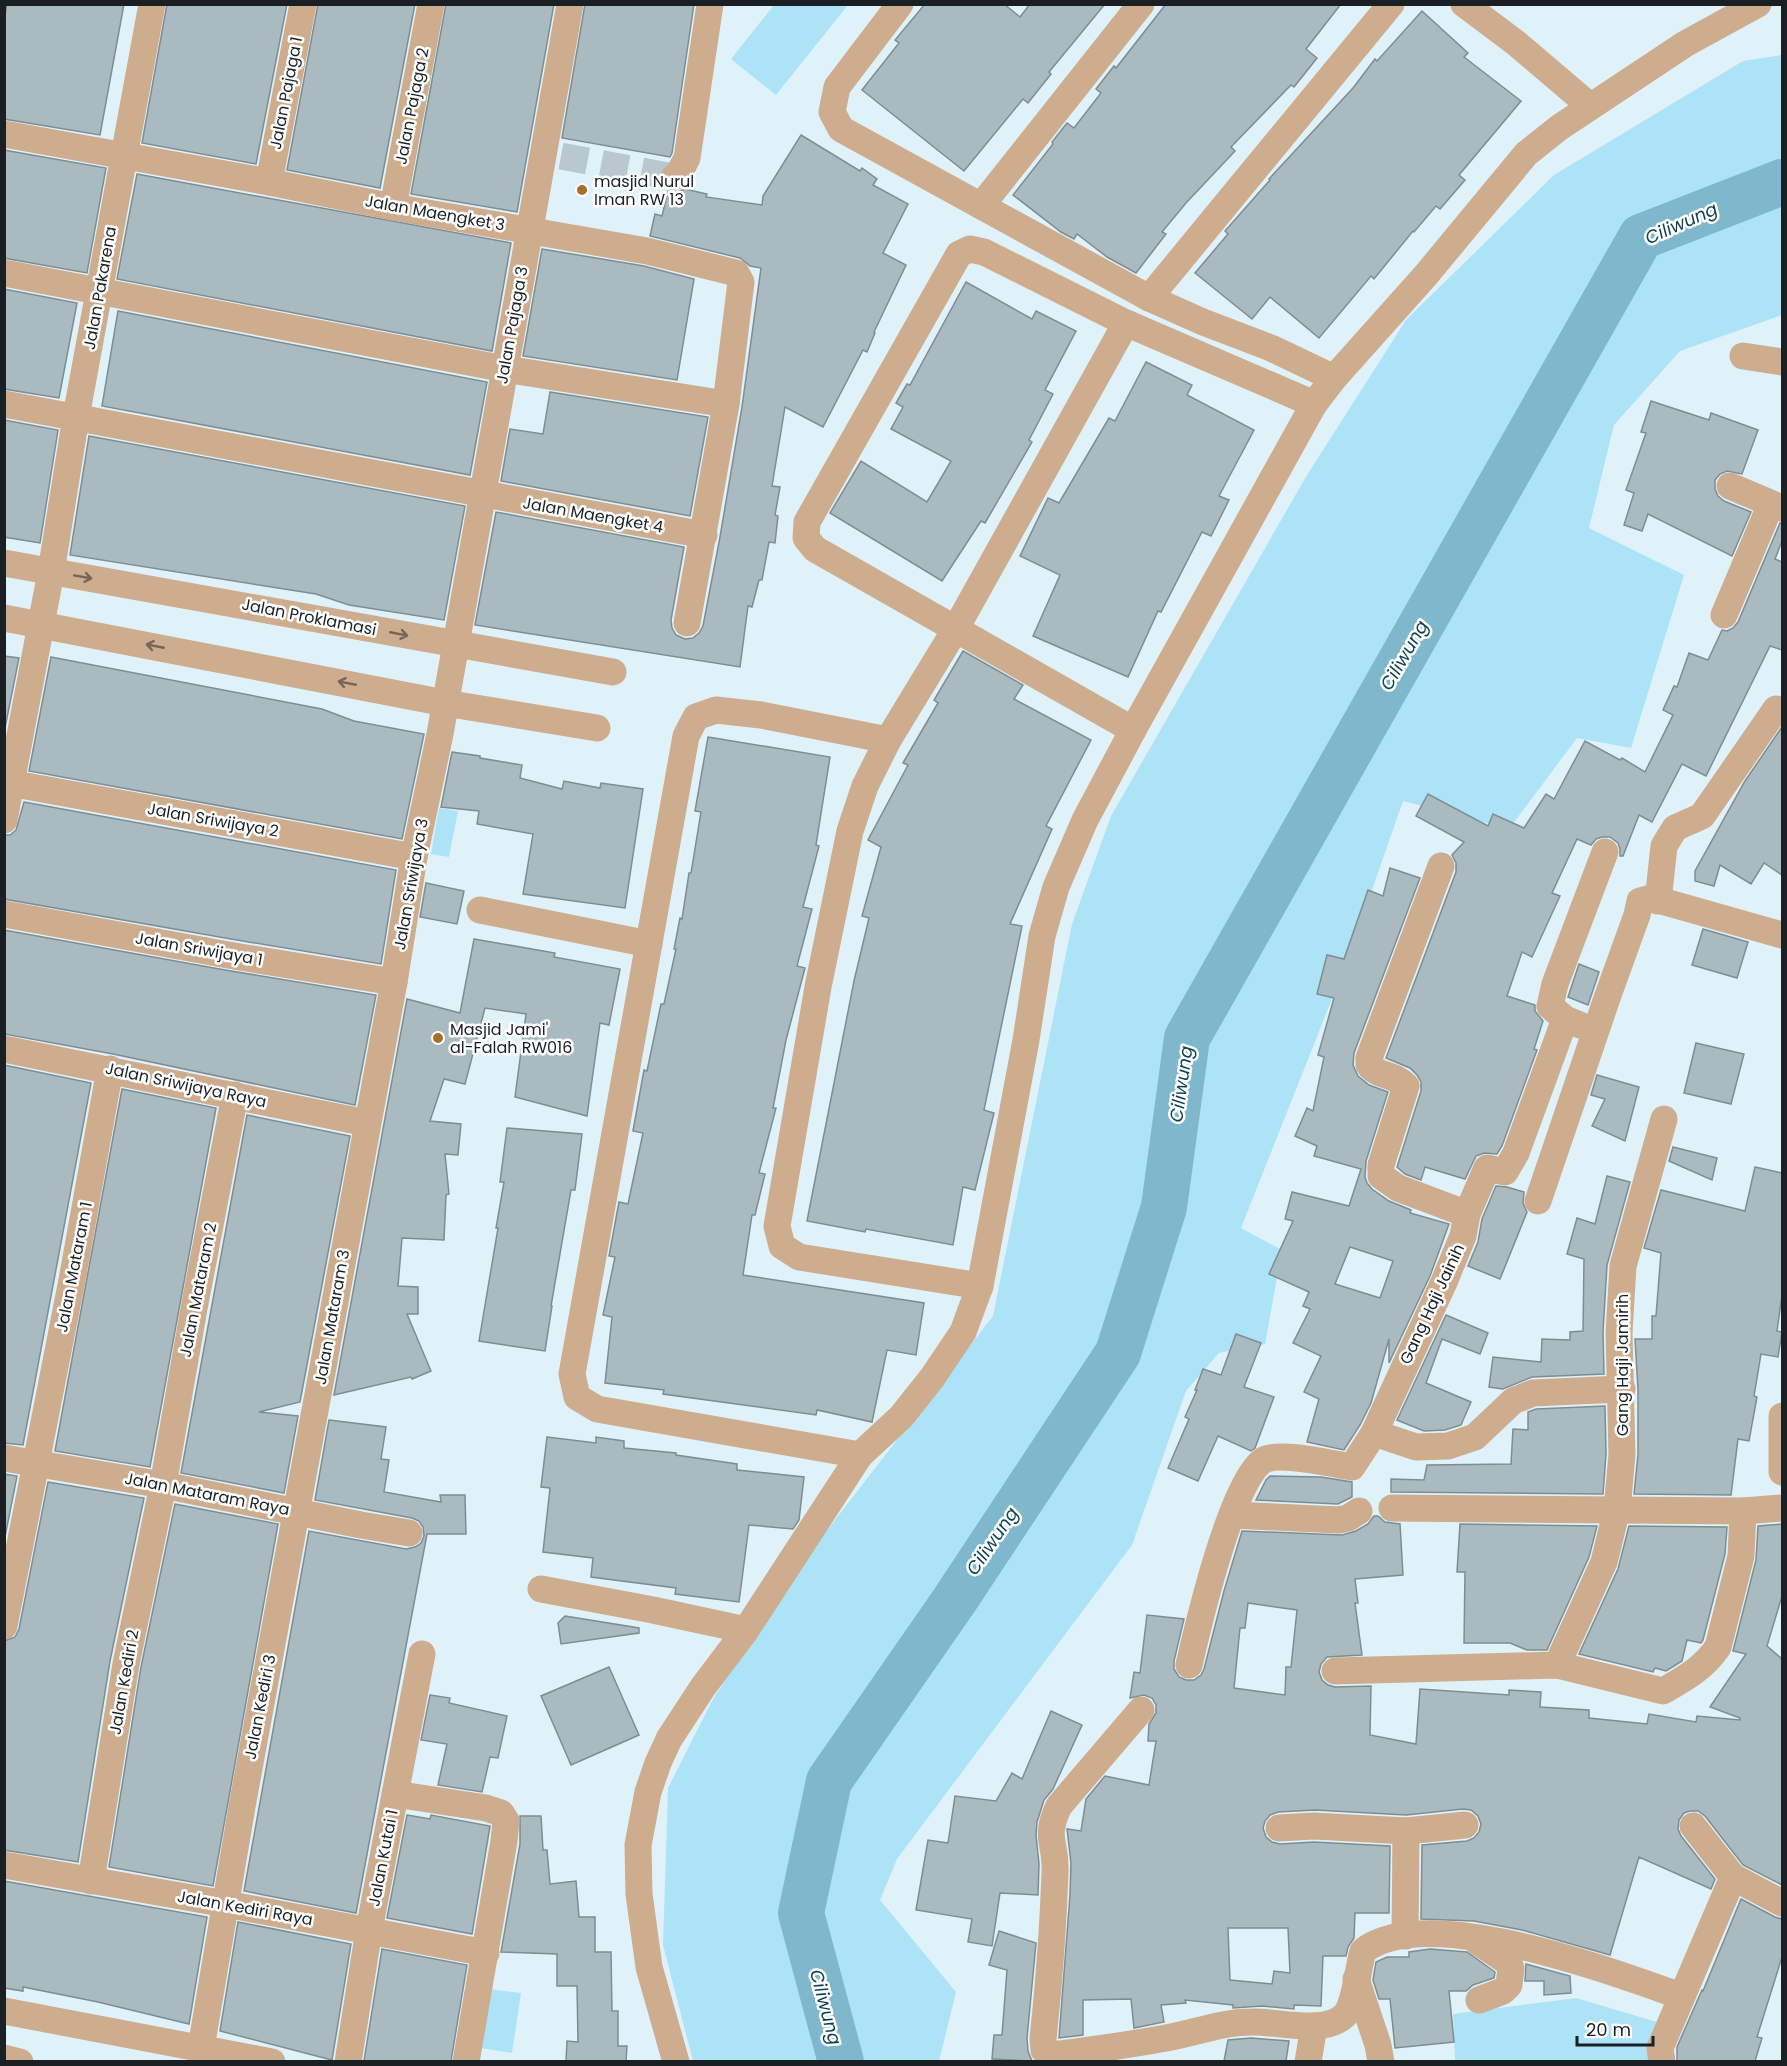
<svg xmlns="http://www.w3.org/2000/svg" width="1787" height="2066" font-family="Poppins,sans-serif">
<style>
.green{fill:#ade3f7}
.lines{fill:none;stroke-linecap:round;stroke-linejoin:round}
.river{stroke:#7fb8cd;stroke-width:46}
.building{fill:#a9bac0;stroke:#7d8d93;stroke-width:1.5;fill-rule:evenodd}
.minor-tunnel{stroke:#b8c8ce;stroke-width:27;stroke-dasharray:27 14;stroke-linecap:butt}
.minor{stroke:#cead8e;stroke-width:27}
.oneway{stroke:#746658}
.poi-dot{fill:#a86e2e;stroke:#fff;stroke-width:2}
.labels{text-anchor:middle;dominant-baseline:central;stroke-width:5;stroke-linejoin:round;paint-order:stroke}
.street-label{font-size:16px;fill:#191f22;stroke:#fff}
.poi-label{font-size:16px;fill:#191f22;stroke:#fff;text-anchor:start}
.water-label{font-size:18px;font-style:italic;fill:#0c3f4f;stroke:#fff}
</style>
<rect width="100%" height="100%" fill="#e0f2f9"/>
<g class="green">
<polygon points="774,5 848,5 776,95 731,59"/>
<polygon points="1782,55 1782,315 1680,351 1614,425 1589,528 1684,575 1631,748 1577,738 1509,829 1403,801 1349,956 1241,1228 1282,1250 1265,1344 1219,1353 1186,1391 1132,1545 897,1859 880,1900 956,1992 939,2061 693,2061 663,1945 668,1788 713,1699 797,1569 993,1316 1072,924 1111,816 1307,475 1406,320 1554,175 1743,61"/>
<polygon points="439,808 458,811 449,857 431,854"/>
<polygon points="489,1989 521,1993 512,2053 481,2048"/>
<polygon points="1576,1998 1674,2027 1661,2061 1455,2061 1453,2014"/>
</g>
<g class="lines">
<polyline class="river" points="841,2062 801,1913 829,1781 954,1601 1118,1353 1164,1207 1187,1038 1641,237 1782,182"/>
</g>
<g class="building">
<polygon points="7,4 124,4 100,135 4,119 4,20"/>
<polygon points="167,4 287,4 256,164 142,143"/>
<polygon points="318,4 415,4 380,188 287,170"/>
<polygon points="446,4 554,4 517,212 411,194"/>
<polygon points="585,4 694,4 672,153 670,157 562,138"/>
<polygon points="925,4 1004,4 1020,17 1030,4 1105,4 1049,72 1051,74 1028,103 1023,99 964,171 862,90 899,43 895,40"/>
<polygon points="1166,4 1341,4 1306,49 1317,58 1294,87 1291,85 1231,147 1235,151 1186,203 1162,232 1166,234 1136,273 1107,257 1077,234 1074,239 1061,232 1013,195 1053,144 1052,142 1067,123 1074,128 1101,93 1096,89 1114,66 1116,68"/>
<polygon points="1422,11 1468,53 1464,57 1521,101 1459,175 1465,180 1440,209 1436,206 1414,232 1413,231 1374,279 1371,276 1319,338 1270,297 1252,319 1195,273 1228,234 1225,231 1270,180 1269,179 1353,88 1375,59 1377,61"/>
<polygon points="801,135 860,171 862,168 877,179 873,185 908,204 883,253 906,265 874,332 875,333 867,352 863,350 823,427 785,407 772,486 780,487 775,515 778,516 775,543 769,542 762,580 759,580 752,607 748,606 740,667 475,625 496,512 684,547 671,620 672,628 676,635 685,639 693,638 699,633 703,626 720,537 742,407 761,268 750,266 740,258 650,236 655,214 662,216 668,191 674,193 685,189 707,194 706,197 762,205 763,196"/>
<polygon points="4,150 106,168 87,273 4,258"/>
<polygon points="137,174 511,243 492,351 117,279"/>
<polygon points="542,249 644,266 694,279 677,380 523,356"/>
<polygon points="966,282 1032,319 1036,311 1076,331 1045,390 1053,394 1029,440 1032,442 985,523 981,521 942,581 830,513 861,461 927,502 951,461 891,429 903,407 896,403 907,384 910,385"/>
<polygon points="4,289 77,303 59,398 4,389"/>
<polygon points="118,311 487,382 470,475 102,406"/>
<polygon points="1146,362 1192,385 1187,395 1254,430 1219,496 1229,500 1211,536 1202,532 1161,612 1158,611 1128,677 1033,636 1060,575 1020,556 1048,498 1059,503 1109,418 1115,421"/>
<polygon points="550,392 708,417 690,516 501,481 510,429 543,434"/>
<polygon points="1651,401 1709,420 1711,413 1758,430 1742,474 1727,471 1720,474 1715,480 1715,489 1718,496 1724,501 1751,512 1732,556 1648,514 1642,531 1624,525 1634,493 1626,490 1646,433 1641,432"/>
<polygon points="4,420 58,430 40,543 4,537"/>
<polygon points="89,436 465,506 444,620 349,605 316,594 70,555"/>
<polygon points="1780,523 1782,524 1782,541 1775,559 1782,562 1782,650 1770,646 1706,776 1682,764 1652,822 1639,815 1623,856 1620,856 1620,849 1618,843 1610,837 1602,837 1596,839 1591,845 1577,839 1552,893 1560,896 1532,957 1522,952 1507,996 1535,1005 1535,1011 1543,1021 1534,1049 1537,1050 1502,1146 1497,1154 1484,1153 1476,1156 1465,1179 1425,1167 1421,1180 1405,1174 1397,1167 1421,1091 1421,1082 1417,1075 1410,1068 1386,1058 1456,872 1456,863 1452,855 1464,842 1416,816 1428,794 1488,826 1493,814 1524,828 1546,794 1554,799 1585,741 1620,760 1622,758 1645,772 1673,715 1663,710 1674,686 1677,687 1689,653 1708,660 1722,630 1727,631 1733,628 1738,622"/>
<polygon points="963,651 1023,685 1014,699 1091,740 1046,826 1052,829 1010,924 1022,926 984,1110 994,1113 975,1190 963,1187 953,1245 866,1229 865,1232 807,1221 854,981 869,918 862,916 881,847 868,840 908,765 903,763 938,703 934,700"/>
<polygon points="4,656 19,658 4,733"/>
<polygon points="51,657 322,709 354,721 424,734 402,839 29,771"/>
<polygon points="1782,727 1782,875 1764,863 1751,884 1720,865 1714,886 1695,881 1695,871 1745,781"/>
<polygon points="708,737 830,757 816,845 819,846 803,907 812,909 797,966 805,968 786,1040 773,1108 776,1108 759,1173 765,1174 755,1215 752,1215 743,1275 924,1303 916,1355 887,1350 872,1422 817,1410 816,1415 663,1394 664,1390 605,1383 612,1317 603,1315 615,1257 609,1256 619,1202 628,1204 643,1133 633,1131 644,1070 647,1071 661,1004 664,1004 676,949 674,949 680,918 682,919 689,873 691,873 701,812 695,811"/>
<polygon points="452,752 480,756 480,758 522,765 520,778 562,789 564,781 600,788 601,783 643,789 625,908 523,894 533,834 477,824 479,811 441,807"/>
<polygon points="24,802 396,870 381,964 231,939 4,899 4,835 10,835 16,830"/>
<path d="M1390,868L1420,878L1354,1053L1353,1065L1358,1076L1369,1085L1388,1092L1366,1161L1365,1177L1367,1183L1372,1189L1389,1201L1411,1210L1410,1213L1449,1224L1430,1276L1389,1363V1339L1371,1403L1360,1425L1344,1450L1307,1442L1319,1399L1304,1392L1321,1356L1293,1343L1310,1309L1303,1306L1309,1292L1269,1274L1293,1221L1285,1219L1292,1192L1349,1206L1361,1169L1314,1156L1317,1146L1295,1136L1307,1108L1313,1111L1324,1057L1318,1055L1334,998L1317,994L1327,955L1344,959L1368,890L1383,896ZM1350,1247L1393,1261L1380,1298L1335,1284Z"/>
<polygon points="426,883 464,891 457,924 420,917"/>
<polygon points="1703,929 1748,942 1737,978 1692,965"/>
<polygon points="4,930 225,970 376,995 355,1105 113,1054 4,1034"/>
<polygon points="474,939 555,953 554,957 620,969 609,1025 600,1023 587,1116 515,1097 526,1014 485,1008 465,1084 444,1079 430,1121 461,1124 458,1155 445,1154 449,1194 446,1195 444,1240 402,1238 398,1286 418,1287 418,1314 407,1314 431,1371 412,1379 411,1377 334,1395 407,999 460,1013"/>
<polygon points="1579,964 1599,972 1588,1005 1568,997"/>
<polygon points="1696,1043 1744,1054 1731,1104 1684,1093"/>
<polygon points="4,1065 91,1083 23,1445 4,1443"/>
<polygon points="1597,1075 1639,1087 1625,1141 1592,1126 1605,1099 1591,1095"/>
<polygon points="122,1089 216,1108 150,1467 55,1451"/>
<polygon points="247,1115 350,1136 300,1402 259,1412 298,1416 284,1493 181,1473"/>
<polygon points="507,1128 582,1134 575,1190 571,1190 551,1306 552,1306 545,1351 479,1341 498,1228 496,1228 504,1182 500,1182"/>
<polygon points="1673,1147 1717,1158 1712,1180 1669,1161"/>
<polygon points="1755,1167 1782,1173 1782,1295 1777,1331 1782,1332 1778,1357 1761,1354 1754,1396 1757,1397 1749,1441 1738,1439 1731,1495 1634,1494 1638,1455 1638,1389 1635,1339 1652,1339 1652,1316 1656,1316 1661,1253 1644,1248 1661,1190 1745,1211"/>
<polygon points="1607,1176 1630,1182 1607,1265 1603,1332 1604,1374 1532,1377 1503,1389 1489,1387 1493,1357 1541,1362 1542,1339 1570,1340 1570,1332 1583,1331 1584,1259 1567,1254 1577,1218 1595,1224"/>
<polygon points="1496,1186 1507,1187 1524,1192 1523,1203 1527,1212 1500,1279 1468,1266 1478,1242 1482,1219"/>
<polygon points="1446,1315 1488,1333 1480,1354 1442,1339 1426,1383 1471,1402 1461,1425 1445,1430 1424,1431 1397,1420"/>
<polygon points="1236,1334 1261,1343 1244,1387 1274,1397 1255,1448 1251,1451 1218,1436 1198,1481 1168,1468 1189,1419 1185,1417 1197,1390 1195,1390 1203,1369 1221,1375"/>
<polygon points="1605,1406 1606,1454 1603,1494 1391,1492 1391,1479 1424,1480 1427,1465 1511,1464 1513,1429 1528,1430 1528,1412 1536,1409"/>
<polygon points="329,1420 386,1427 381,1459 389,1460 384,1492 441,1502 440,1495 465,1495 466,1534 427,1534 356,1913 244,1891 309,1531 406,1549 415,1547 421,1543 424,1536 423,1527 419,1521 412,1518 315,1500"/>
<polygon points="547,1437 596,1443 596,1437 624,1441 624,1448 676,1453 676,1455 737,1464 737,1470 804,1477 799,1520 793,1529 749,1525 739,1602 675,1594 676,1588 591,1577 593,1558 543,1552 550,1488 541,1487"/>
<polygon points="4,1474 17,1476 4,1542"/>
<polygon points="1270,1476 1321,1477 1352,1482 1352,1497 1338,1504 1256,1500 1266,1480"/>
<polygon points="48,1482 144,1498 110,1661 78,1862 4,1850 4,1641 15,1637 19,1629"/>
<polygon points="175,1504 278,1524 213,1886 109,1867 141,1667"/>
<path d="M1374,1516H1378L1385,1522L1400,1524L1403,1575L1355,1579L1358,1603H1355L1362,1655L1327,1657L1321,1664L1319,1672L1322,1680L1328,1685L1335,1687L1371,1686L1370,1735L1416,1744L1420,1689L1509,1695V1690L1541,1692L1540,1707L1589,1710V1718L1647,1724L1649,1714L1696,1722L1697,1716L1740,1720V1718L1710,1707L1746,1654L1733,1651L1756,1560L1758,1526L1782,1524V1596L1767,1646L1782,1659V1885L1743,1865L1705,1816L1698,1811H1690L1684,1813L1679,1820L1678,1829L1681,1836L1715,1879L1711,1889L1639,1857L1610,1955L1522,1930L1474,1921L1421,1919L1422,1845L1467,1841L1474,1838L1479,1832L1481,1824L1478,1816L1471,1810L1463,1809L1406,1815L1315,1810L1278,1812L1270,1815L1265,1821L1263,1828L1266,1837L1272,1842L1280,1844L1314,1842L1390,1846L1389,1913H1355L1354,1938L1348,1947L1346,1956H1323L1321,2006L1294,2005V2009L1262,2006L1233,2008V2005L1185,2000L1186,2003L1161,2005L1164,2022L1134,2028L1131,1999L1083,2000V2035L1059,2038L1070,1895L1071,1863L1067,1829L1081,1831L1086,1799L1105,1776L1149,1785L1156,1741H1148L1149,1724L1156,1713V1705L1152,1698L1144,1695L1130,1698L1134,1672L1140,1673L1147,1615L1184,1619L1174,1661V1669L1179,1677L1186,1680H1194L1201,1675L1204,1669L1224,1591L1242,1531L1342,1535L1356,1531L1368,1524ZM1248,1603L1297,1610L1291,1667H1286L1285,1695L1234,1688L1240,1628H1245ZM1228,1928H1288L1290,1973L1274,1971L1272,1984L1230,1980Z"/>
<polygon points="1460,1524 1597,1526 1589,1557 1547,1650 1527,1650 1510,1643 1464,1643 1465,1572 1457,1572"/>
<polygon points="1629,1526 1727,1527 1725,1554 1703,1640 1701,1643 1687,1640 1682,1661 1666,1671 1655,1668 1653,1672 1579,1654 1618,1569"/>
<polygon points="565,1616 639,1628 639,1633 561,1644 558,1623"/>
<polygon points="609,1667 639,1735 571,1765 541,1696"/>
<polygon points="430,1695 450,1698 449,1703 507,1716 498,1758 490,1757 482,1792 438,1785 447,1744 421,1740"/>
<polygon points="1051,1711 1082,1725 1053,1789 1044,1800 1037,1822 1036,1835 1039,1864 1038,1895 1000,1893 992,1946 968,1942 972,1919 916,1910 928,1840 948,1843 955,1796 996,1801 1012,1773 1022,1779"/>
<polygon points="407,1815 430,1819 431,1815 490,1826 472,1934 387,1918"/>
<polygon points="520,1816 541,1816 543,1850 547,1850 550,1884 576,1881 579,1917 595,1917 595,1952 611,1952 612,2011 618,2011 618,2046 627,2046 626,2061 566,2061 567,2041 578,2042 577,1986 557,1986 557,1954 501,1952 520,1844"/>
<polygon points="4,1881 207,1917 189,2024 98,2002 23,1987 23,1991 4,1988"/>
<polygon points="1741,1899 1775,1917 1782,1919 1782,1957 1757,2037 1762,2038 1755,2061 1677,2061 1677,2047 1702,1990 1703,1991"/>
<polygon points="238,1922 351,1944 332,2060 220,2031"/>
<polygon points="999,1931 1036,1943 1027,2038 1028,2051 1032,2061 992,2059 994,2035 1002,2035 1007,1970 989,1965"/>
<polygon points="382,1949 467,1965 451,2061 364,2061"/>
<polygon points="1430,1949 1467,1952 1495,1972 1494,1978 1473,1985 1466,1991 1449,1991 1454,2042 1395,2048 1390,1999 1379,1999 1373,1980 1376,1962 1387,1957 1409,1957 1409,1952"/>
<polygon points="1526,1964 1570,1976 1571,1993 1544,1995 1544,1981 1525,1981"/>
<polygon points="1251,2038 1289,2041 1286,2061 1224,2061 1228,2040"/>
</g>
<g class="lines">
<polyline class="minor-tunnel" points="561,156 674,177"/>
<g class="minor">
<polyline points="900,4 837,87 832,112 841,129 1149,298 1203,322 1271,348 1334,378"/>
<polyline points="1464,4 1516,43 1590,106"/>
<polyline points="4,134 269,182 393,207 647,251 736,273 741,282 726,404 687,623"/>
<polyline points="674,177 678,175 687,158 710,4"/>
<polyline points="269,182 303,4"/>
<polyline points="981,206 1141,4"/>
<polyline points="393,207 431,4"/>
<polyline points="4,273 505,369 726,404"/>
<polyline points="1149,298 1391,4"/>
<polyline points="1743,356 1782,362"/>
<polyline points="4,404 704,535"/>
<polyline points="1730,486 1782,508"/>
<polyline points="4,563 613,672"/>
<polyline points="1724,615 1771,504"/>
<polyline points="4,618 445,703 597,728"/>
<polyline points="1133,730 815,549 806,538 807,522 959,254 970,249 984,252 1126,323 1314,404"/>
<polyline points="4,782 414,857"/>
<polyline points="4,820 51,572 76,417 152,4"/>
<polyline points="1658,901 1664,846 1675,828 1702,816 1776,709"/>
<polyline points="480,910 649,944"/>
<polyline points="4,914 228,955 394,982"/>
<polyline points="1580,1025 1565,1019 1550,1006 1555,984 1605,852"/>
<polyline points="4,1049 367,1123"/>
<polyline points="1538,1201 1607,998 1637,915 1640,901 1651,898 1782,935"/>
<polyline points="1467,1214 1487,1168 1505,1172 1516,1153 1565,1019"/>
<polyline points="980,1286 799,1257 782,1246 777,1226 818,987 850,831 865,786 888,740 955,630 1126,323"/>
<polyline points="1782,1416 1782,1472"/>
<polyline points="1374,1433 1416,1447 1448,1446 1475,1437 1513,1401 1533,1393 1622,1389"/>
<polyline points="860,1455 597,1409 577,1397 572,1374 686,736 696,717 716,710 761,715 888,740"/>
<polyline points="4,1458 163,1485 361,1525 409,1533"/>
<polyline points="1392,1508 1743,1511 1782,1508"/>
<polyline points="1232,1515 1339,1520 1348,1518 1359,1511"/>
<polyline points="541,1589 653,1610 746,1630"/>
<polyline points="4,1626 72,1280 110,1069"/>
<path d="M1189,1665C1197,1630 1234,1469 1266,1459C1285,1452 1331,1464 1352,1467L1374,1433L1444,1282L1463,1236L1467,1214L1398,1188L1381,1176V1165L1406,1086C1394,1073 1378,1077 1369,1065V1058L1441,866"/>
<polyline points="1557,1665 1604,1562 1617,1509 1622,1455 1619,1333 1623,1266 1664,1119"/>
<path d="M1335,1671L1557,1665L1663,1691C1684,1679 1704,1668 1718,1647L1741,1556L1743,1511"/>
<path d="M1141,1710L1059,1806C1043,1839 1057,1843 1055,1873C1053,1929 1049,1983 1043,2039L1044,2050L1053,2055C1091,2050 1129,2045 1166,2038C1194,2033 1222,2022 1251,2022C1278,2021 1323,2035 1344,2016C1355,2006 1358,1967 1363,1951C1426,1901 1611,1972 1681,1996"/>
<polyline points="395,1794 486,1808 501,1813 506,1821 504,1841 466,2062"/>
<polyline points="1693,1826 1733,1877 1782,1903"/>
<polyline points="1279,1828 1314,1826 1406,1831 1465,1825"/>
<polyline points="4,1865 226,1904 486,1953"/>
<polyline points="91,1881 126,1664 163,1485 195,1303 235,1095"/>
<polyline points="1405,1936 1406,1831"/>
<polyline points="1478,1942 1508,1962 1511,1968 1509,1985 1503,1991 1479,2000"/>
<polyline points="1356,1979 1378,2045 1381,2062"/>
<polyline points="4,2011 272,2062"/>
<polyline points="201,2048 243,1801 394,982 414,857 440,734 570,4"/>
<polyline points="4,2058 20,2062"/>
<polyline points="348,2062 369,1930 422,1654"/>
<polyline points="676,2062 649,1967 639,1894 638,1845 648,1792 658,1763 669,1739 703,1687 746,1630 860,1455 901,1417 932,1378 963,1332 980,1286 1026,1040 1042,936 1056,887 1085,820 1133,730 1314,404 1334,378 1426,275 1526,154 1560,127 1685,44 1758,4"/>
<polyline points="1308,2062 1314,2026"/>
<polyline points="1662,2062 1660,2048 1733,1877"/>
</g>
</g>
<defs><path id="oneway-shaft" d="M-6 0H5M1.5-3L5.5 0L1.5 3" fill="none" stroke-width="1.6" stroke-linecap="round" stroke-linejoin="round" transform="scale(1.5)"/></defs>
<g class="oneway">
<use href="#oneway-shaft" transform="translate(83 577) rotate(10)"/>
<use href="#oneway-shaft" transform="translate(399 634) rotate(11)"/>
<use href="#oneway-shaft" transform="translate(155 646) rotate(-169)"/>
<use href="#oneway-shaft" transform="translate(347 683) rotate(-169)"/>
</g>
<g class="poi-dot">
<circle cx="582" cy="190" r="6"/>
<circle cx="438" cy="1038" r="6"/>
</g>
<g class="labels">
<g class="street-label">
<text transform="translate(286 93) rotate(-79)">Jalan Pajaga 1</text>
<text transform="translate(412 106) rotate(-79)">Jalan Pajaga 2</text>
<text transform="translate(435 213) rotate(10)">Jalan Maengket 3</text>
<text transform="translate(100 288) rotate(-80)">Jalan Pakarena</text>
<text transform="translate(512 325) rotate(-80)">Jalan Pajaga 3</text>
<text transform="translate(593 515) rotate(10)">Jalan Maengket 4</text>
<text transform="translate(309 617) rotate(11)">Jalan Proklamasi</text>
<text transform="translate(213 820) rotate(10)">Jalan Sriwijaya 2</text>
<text transform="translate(411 884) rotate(-80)">Jalan Sriwijaya 3</text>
<text transform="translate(199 949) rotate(10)">Jalan Sriwijaya 1</text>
<text transform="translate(186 1085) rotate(12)">Jalan Sriwijaya Raya</text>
<text transform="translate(74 1267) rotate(-79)">Jalan Mataram 1</text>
<text transform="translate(198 1290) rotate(-79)">Jalan Mataram 2</text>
<text transform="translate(1432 1304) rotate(-65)">Gang Haji Jainih</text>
<text transform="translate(332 1317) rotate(-80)">Jalan Mataram 3</text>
<text transform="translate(1622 1365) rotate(-90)">Gang Haji Jamirih</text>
<text transform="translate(207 1494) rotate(11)">Jalan Mataram Raya</text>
<text transform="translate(124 1682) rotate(-80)">Jalan Kediri 2</text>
<text transform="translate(260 1707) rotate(-79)">Jalan Kediri 3</text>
<text transform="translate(383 1858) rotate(-79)">Jalan Kutai 1</text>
<text transform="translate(245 1908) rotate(10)">Jalan Kediri Raya</text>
</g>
<g class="poi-label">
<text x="594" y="181">masjid Nurul<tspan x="594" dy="18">Iman RW 13</tspan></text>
<text x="450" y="1029">Masjid Jami'<tspan x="450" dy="18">al-Falah RW016</tspan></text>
</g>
<g class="water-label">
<text transform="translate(1681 223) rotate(-24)">Ciliwung</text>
<text transform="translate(1404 655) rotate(-60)">Ciliwung</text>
<text transform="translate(1181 1084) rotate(-82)">Ciliwung</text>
<text transform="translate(992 1541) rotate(-56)">Ciliwung</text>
<text transform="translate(826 2007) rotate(75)">Ciliwung</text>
</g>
</g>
<rect width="1787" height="2066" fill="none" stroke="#191f22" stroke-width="12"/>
<path d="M1577 2036v9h76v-9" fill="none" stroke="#191f22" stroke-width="3"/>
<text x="1586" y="2036" font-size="18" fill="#191f22" stroke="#ffffff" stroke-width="4.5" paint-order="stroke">20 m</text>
</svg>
